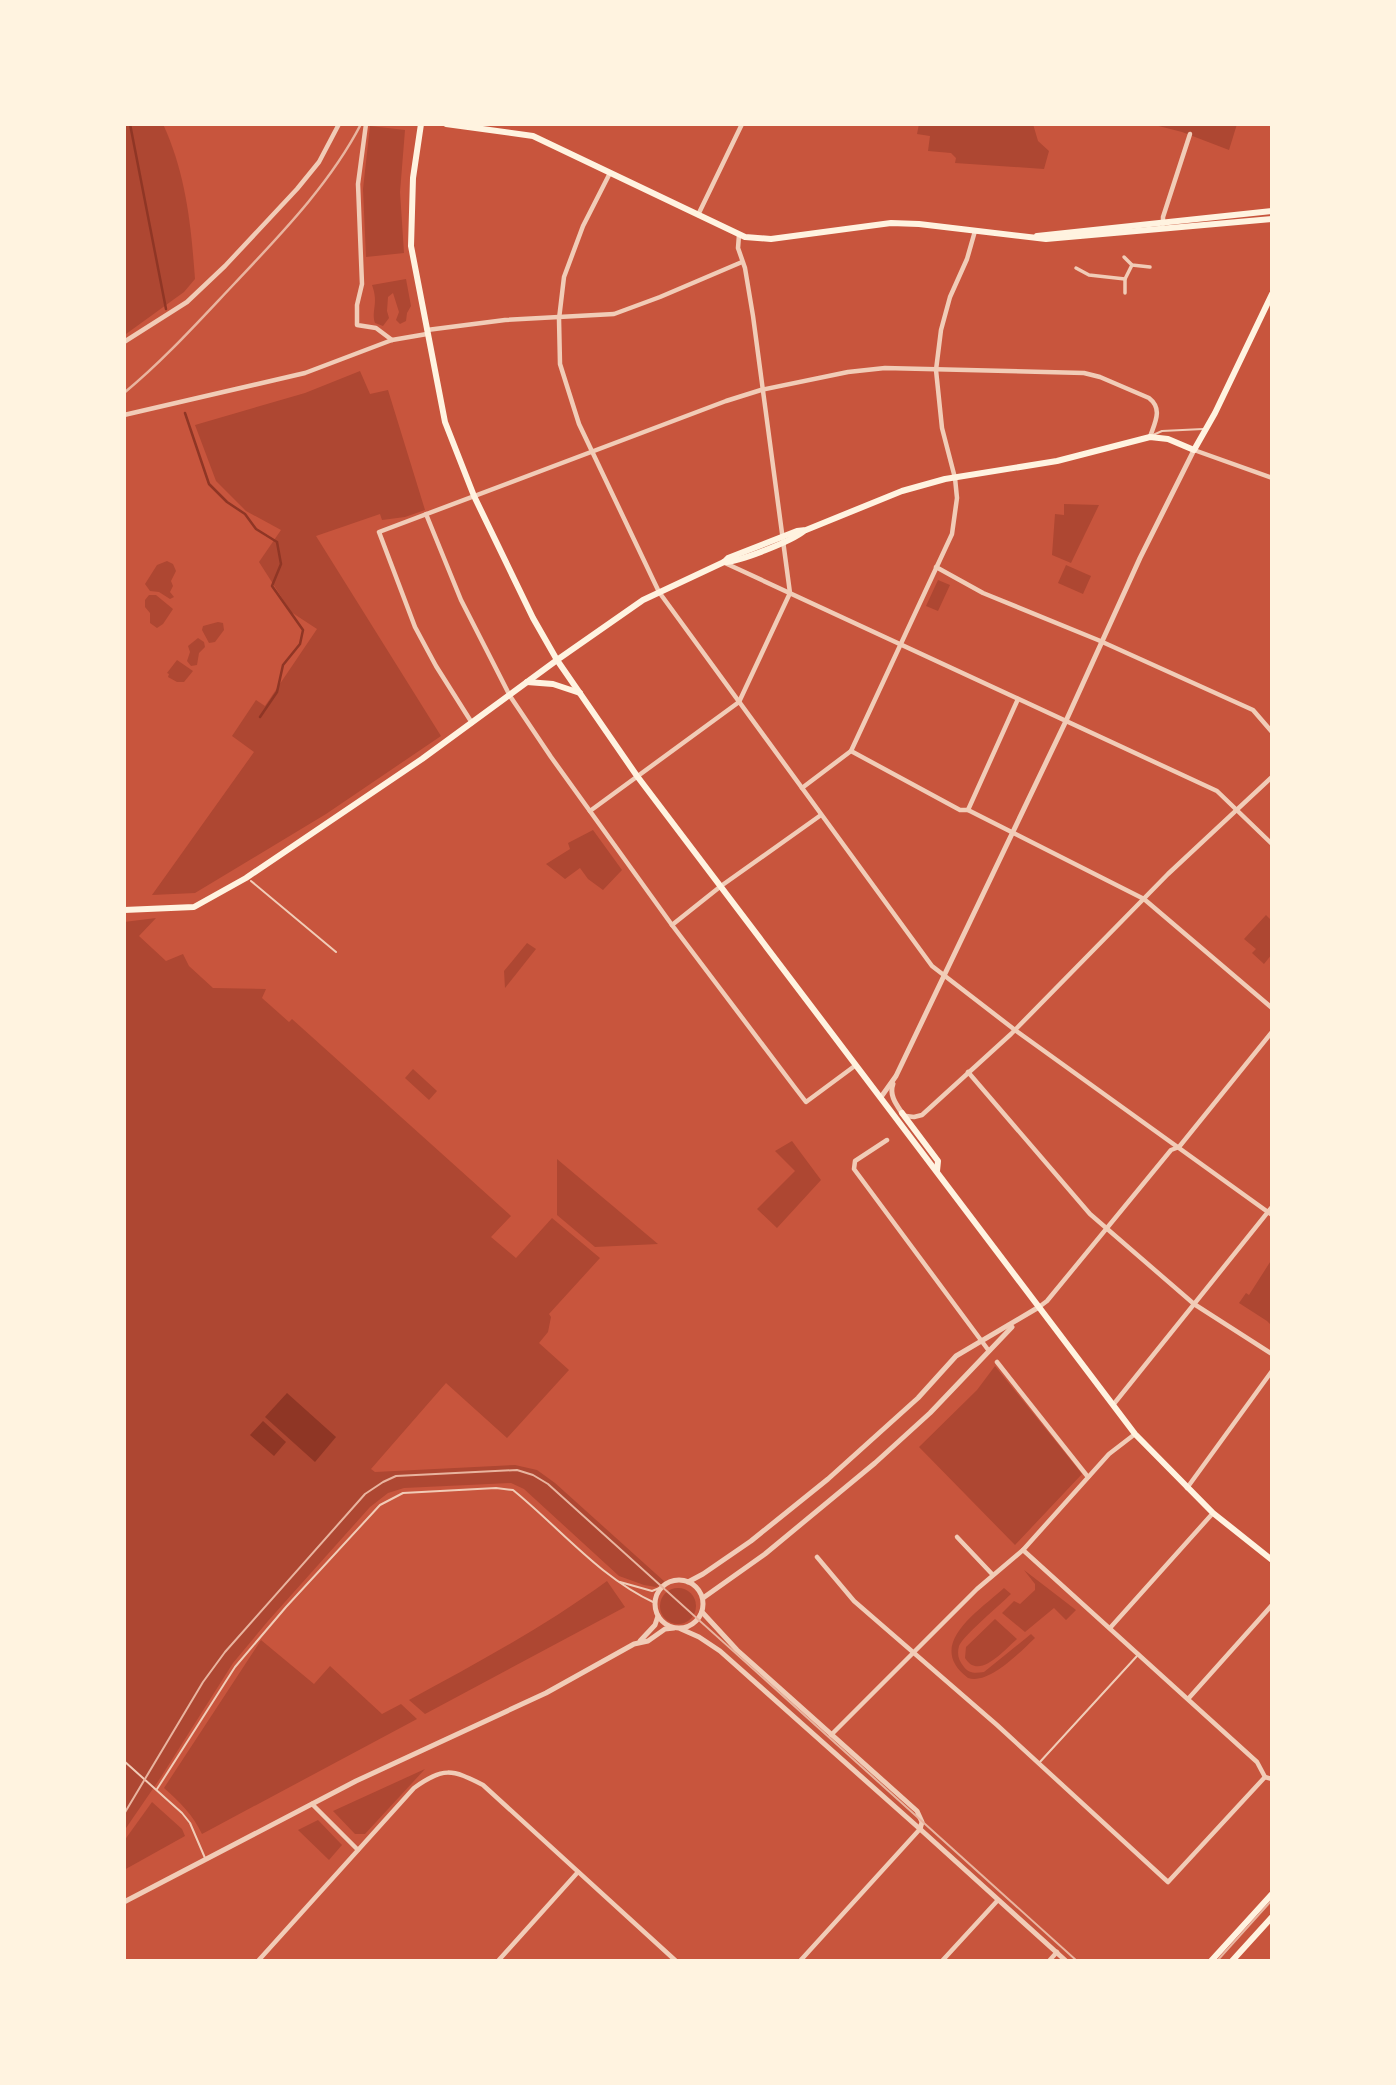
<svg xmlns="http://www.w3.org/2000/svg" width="1396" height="2085" font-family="Montserrat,sans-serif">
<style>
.green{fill:#ae4732}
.water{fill:#8f3625}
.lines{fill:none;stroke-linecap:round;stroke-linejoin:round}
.stream{stroke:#8f3625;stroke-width:2.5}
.service{stroke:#f1ccb7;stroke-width:2}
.pedestrian{stroke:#f1ccb7;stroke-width:3.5}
.minor{stroke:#f1ccb7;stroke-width:4.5}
.tertiary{stroke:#f1ccb7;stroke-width:5}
.secondary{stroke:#fff3e0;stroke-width:6}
.tram{stroke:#e9b49f;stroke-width:2}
.rail{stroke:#e9b49f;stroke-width:2.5}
</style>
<rect width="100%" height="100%" fill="#c8553d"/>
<g class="green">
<path d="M124,124H163C186,174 191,225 195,279L184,292L126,334Z"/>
<polygon points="919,124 1033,124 1038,141 1049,151 1044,169 955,163 956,158 951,153 928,151 930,136 917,134"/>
<polygon points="1151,124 1237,124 1229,150 1182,132"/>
<polygon points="370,126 405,130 400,192 404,253 366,257 363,189"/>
<path d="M406,279L411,306L407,313L406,321L400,324L396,320L399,312L393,293L388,297L387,311L389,318L383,326L375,323C371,310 379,304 372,285Z"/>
<polygon points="360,371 370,394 388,390 425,510 405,517 382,520 380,514 316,536 441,736 326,814 195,893 152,895 254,752 232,736 256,700 265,706 317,629 291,612 259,562 281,530 246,511 216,481 195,425 305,393"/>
<polygon points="1064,504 1099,505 1071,563 1052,555 1055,514 1064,515"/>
<polygon points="167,561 173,564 176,571 171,581 173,586 170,592 174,597 170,599 159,592 150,591 145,584 157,565"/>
<polygon points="1066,565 1091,576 1083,594 1058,583"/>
<polygon points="938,580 950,585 938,611 926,606"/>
<polygon points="149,595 156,595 173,609 163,624 157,628 150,623 150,613 145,607 145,600"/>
<polygon points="218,622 223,623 224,630 215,642 209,643 202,630 203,626"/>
<polygon points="198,638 204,642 205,647 199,653 197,665 191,666 187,661 190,652 188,646"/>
<polygon points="177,660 193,671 184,682 177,682 168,677 169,674 167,673"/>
<polygon points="593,830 622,870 603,890 588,879 580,868 565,879 546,864 570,849 568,843"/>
<polygon points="1266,915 1272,921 1272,954 1264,964 1252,953 1256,949 1244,939"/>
<polygon points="156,918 139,936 166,961 183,954 189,966 213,988 266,989 262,998 289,1022 292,1019 511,1216 491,1237 516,1258 552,1218 600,1258 549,1314 551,1317 548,1332 539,1343 569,1370 507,1438 446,1383 371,1469 375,1472 515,1465 537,1470 555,1483 665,1582 656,1587 644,1585 619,1576 524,1489 511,1483 404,1488 388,1493 370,1507 268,1621 233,1663 161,1777 124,1831 124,922"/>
<polygon points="527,943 536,949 505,988 504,971"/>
<polygon points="413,1069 437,1091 429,1100 405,1078"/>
<polygon points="792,1141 821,1180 777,1228 757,1209 795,1171 775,1151"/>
<polygon points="557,1159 658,1244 595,1247 557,1215"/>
<polygon points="1272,1259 1272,1326 1267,1321 1239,1303 1246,1293 1249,1295"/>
<polygon points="995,1366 1082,1474 1015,1545 919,1447 977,1390"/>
<polygon points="1024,1570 1076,1610 1066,1620 1054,1608 1025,1632 1002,1613 1014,1601 1020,1604 1035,1590 1035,1584"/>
<path d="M607,1581L625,1607L425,1714L409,1700C477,1663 544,1627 607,1581Z"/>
<path d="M1004,1588L1011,1594C1001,1604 963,1636 959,1646C957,1654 958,1660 964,1667C969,1674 976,1673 984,1672L1031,1634L1035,1638C1020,1652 989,1685 968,1678C924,1645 979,1611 1004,1588Z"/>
<circle cx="678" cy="1606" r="18"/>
<path d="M995,1619L1017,1639C1004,1650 979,1681 965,1658L966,1647Z"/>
<path d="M261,1640L314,1684L330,1666L382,1714L401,1704L417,1719L202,1834C193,1815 180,1802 164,1788Z"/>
<polygon points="425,1769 365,1834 355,1834 333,1811"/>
<polygon points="152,1802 182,1829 185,1836 124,1870 124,1841"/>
<polygon points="318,1820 342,1845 329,1860 298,1830"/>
</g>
<g class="water">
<polygon points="287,1393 336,1437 315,1462 265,1417"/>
<polygon points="263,1421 286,1442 274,1456 250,1435"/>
</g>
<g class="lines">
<g class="stream">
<polyline points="130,124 166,309"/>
<polyline points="185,413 209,484 227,502 245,514 256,529 277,542 281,564 272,586 303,630 300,644 283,665 277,692 260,717"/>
</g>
<g class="service">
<polyline points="1153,435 1162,431 1203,429"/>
<polyline points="251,881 336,952"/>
<polyline points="620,1582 652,1591 662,1587"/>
<polyline points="124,1761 182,1813 190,1823 205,1858"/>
<polyline points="1039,1763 1137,1656"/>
<path d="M157,1789L235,1667L286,1607L380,1505L403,1493L496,1488L513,1490C560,1528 599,1577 655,1603"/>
</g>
<g class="pedestrian">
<polyline points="1124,257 1132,265 1150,267"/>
<polyline points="1076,268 1089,275 1125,279 1132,265"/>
<polyline points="1125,293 1125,279"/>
</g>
<g class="minor">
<polyline points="366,124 358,184 362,284 357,305 357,325 376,328 392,340"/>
<polyline points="610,173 583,226 564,277 559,319 560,364 579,424 659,592 932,966 1015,1030 1272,1215"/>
<polyline points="698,215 742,124"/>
<polyline points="1163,224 1163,217 1190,134"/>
<polyline points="427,330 505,320 614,314 660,297 742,262"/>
<polyline points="124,342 187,302 225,266 297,189 319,162 339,124"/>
<polyline points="124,415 305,373 392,340 427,334"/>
<polyline points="1194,450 1272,478"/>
<polyline points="426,514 461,600 510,696 551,757 672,925 796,1089 806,1102 856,1065"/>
<polyline points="725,563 1217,791 1272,844"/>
<polyline points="936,567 983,593 1098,640 1253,710 1272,732"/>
<path d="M472,723L436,666L415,627L379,532L726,401L761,390L848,372L885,368L1084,373L1100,377L1149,398C1163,409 1155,422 1150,437"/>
<polyline points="851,751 960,810 968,810 1144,899 1272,1008"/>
<polyline points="802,788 851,751 952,534 957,498 955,478 942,428 936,370 941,330 950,297 967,259 975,231"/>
<polyline points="968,810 1018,699"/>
<polyline points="590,811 739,702 790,593 753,316 745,268 738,248 739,235"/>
<polyline points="672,925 721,886 821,815"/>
<polyline points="968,1072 1090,1214 1194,1304 1272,1354"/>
<polyline points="906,1116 914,1117 922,1115 1011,1034 1168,874 1272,777"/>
<polyline points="887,1140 855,1161 854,1169 989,1351"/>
<polyline points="1039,1307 1047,1301 1171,1150 1179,1147 1272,1032"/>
<polyline points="997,1362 1088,1477"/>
<polyline points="1113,1405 1272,1207"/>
<polyline points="1187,1488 1272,1371"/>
<polyline points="957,1537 992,1574"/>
<polyline points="1023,1550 1257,1762 1265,1777 1272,1779"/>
<polyline points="817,1557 854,1601 997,1725 1168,1882 1265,1777"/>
<polyline points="1110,1628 1213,1513"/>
<polyline points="1188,1699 1272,1605"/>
<polyline points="831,1735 977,1589 1023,1550 1109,1454 1135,1434"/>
<polyline points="312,1804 358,1850"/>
<path d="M258,1961L414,1788C443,1767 452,1769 483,1785L676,1961"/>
<polyline points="498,1961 578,1872"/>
<polyline points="800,1961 920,1829"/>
<polyline points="942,1961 998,1900"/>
<polyline points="1049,1961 1057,1952"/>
</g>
<g class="tertiary">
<path d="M893,1084C889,1095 896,1104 902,1113"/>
<polyline points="881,1097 896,1076 1065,723 1140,558 1194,450"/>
<circle cx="679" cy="1604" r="24"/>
<polyline points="688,1582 703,1574 751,1541 828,1479 918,1398 956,1356 1039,1307"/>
<polyline points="703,1598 765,1554 875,1463 930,1413 1012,1327"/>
<polyline points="702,1612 737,1650 917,1811 922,1822 920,1829 1066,1961"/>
<polyline points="681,1629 699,1637 720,1651 920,1829"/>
<polyline points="640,1641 655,1625 658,1616"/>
<polyline points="124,1902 356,1781 546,1693 634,1644 648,1641 665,1629 674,1628"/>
</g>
<g class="secondary">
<polyline points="421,124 413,178 411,246 445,422 474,496 533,618 557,660 637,776 1135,1434 1213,1513 1272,1560"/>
<polyline points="446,124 533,136 745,237 771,239 891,223 919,224 1046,239 1272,219"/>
<polyline points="1037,236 1272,211"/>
<path d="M724,562C739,562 792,541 804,531"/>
<polyline points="527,682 553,684 580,693"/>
<polyline points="124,910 194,907 246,878 422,759 557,660 643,600 724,562 728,558 797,531 806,530 902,491 945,479 1057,461 1150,437 1168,439 1194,450 1215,413 1272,294"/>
<polyline points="902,1113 938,1161 937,1171"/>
<polyline points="1211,1961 1272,1894"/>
<polyline points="1232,1961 1272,1917"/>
</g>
<g class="tram">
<polyline points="124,1814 203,1682 225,1652 365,1494 383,1482 396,1476 517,1470 533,1475 548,1484 1077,1961"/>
<polyline points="1217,1961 1272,1900"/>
</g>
<path class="rail" d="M124,393C164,360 199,321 235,283C280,235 330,184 361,124"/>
</g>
<rect width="1396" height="2085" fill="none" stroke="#fff3e0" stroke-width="252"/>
</svg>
